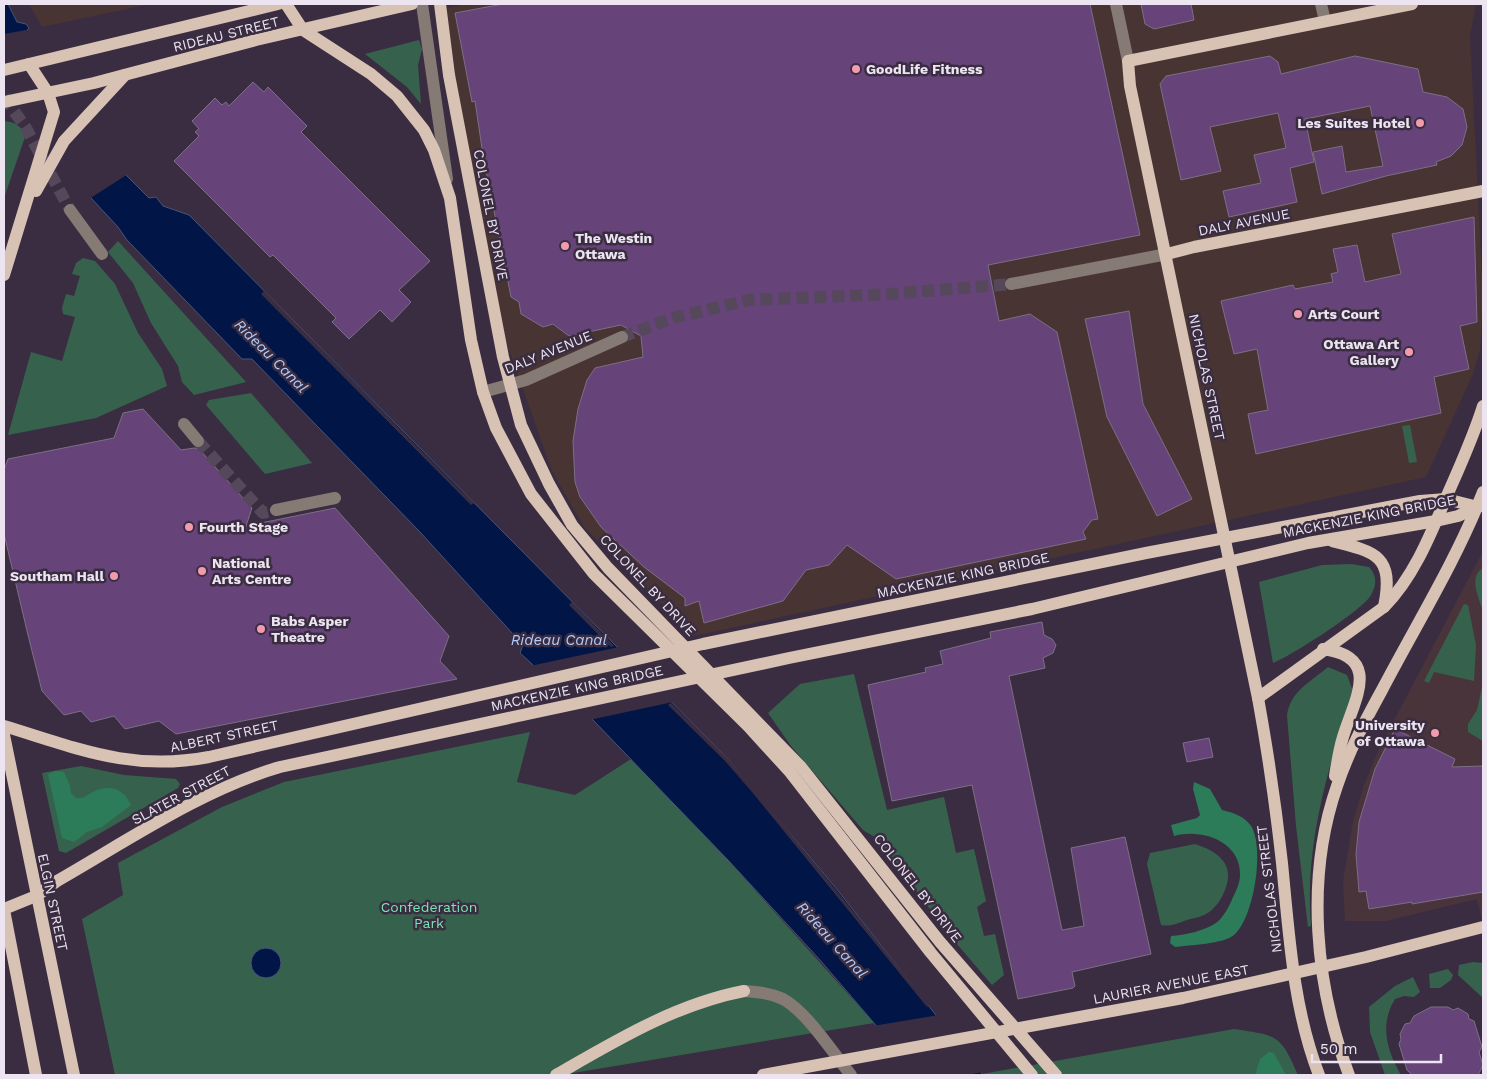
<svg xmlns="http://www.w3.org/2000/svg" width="1487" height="1079" font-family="'Work Sans',sans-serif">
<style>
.commercial{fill:#493434}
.education{fill:#48343a}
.green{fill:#36624d}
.forest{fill:#2c7b59}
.water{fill:#011646;stroke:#485479}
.pier{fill:#3a2d41}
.building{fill:#664379;stroke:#7d6f85}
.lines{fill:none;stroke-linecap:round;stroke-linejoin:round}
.minor-tunnel{stroke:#55485b;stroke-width:12;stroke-dasharray:12 6;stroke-linecap:butt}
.minor{stroke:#867a74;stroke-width:12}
.major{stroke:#d8c2b4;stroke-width:12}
.poi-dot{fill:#f19ab0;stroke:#3a2d41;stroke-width:2}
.labels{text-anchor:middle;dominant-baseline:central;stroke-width:5;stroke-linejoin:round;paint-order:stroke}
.street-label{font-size:14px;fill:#ece4f0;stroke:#3a2d41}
.poi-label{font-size:14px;font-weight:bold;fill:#ece4f0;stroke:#3a2d41;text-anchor:start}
.park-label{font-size:14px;fill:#78e5b2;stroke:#3a2d41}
.water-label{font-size:15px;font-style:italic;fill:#b0ccfc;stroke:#3a2d41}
</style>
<rect width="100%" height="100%" fill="#3a2d41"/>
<g class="commercial">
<polygon points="29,4 150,4 42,27"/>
<polygon points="467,4 1476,4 1470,36 1483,297 1480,349 1473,374 1426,477 694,636 584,527 552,471 505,338 442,9"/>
</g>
<polygon class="education" points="1483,551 1483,925 1477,899 1386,921 1345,921 1343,881 1353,821 1364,785 1379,749"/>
<g class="green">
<polygon points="419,40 422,49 418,65 421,104 407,87 365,54"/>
<path d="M4,121C15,122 19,125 26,134L4,198Z"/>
<polygon points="118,241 246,382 194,395 182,382 178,366 151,323 133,283 108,252"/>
<polygon points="83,258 95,261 115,284 138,333 162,369 167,386 96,418 8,435 31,352 62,361 75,317 63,314 62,308 66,294 74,296 80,276 72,274 76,263"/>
<polygon points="251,393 312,463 265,474 206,405 209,400"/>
<polygon points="1410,425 1417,462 1409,463 1402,426"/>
<path d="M1351,564L1369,567C1377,576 1377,584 1371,595C1363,610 1291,656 1273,663L1259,582L1322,565Z"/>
<path d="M1483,568V611C1479,599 1468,576 1483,568Z"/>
<polygon points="1464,604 1468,605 1476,645 1474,681 1434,672 1429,683 1424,681"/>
<path d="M1328,667L1347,675L1353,691C1328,768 1304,846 1311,926L1308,927L1296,826L1287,715C1291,690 1311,682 1328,667Z"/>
<polygon points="854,674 887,810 944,797 956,853 974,849 986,901 977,907 984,936 995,934 1004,975 992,985 951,937 876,838 863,830 791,746 768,713 800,684"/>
<polygon points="1483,683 1483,741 1468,732 1468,724 1477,710"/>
<polygon points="530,732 517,782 575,795 631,759 728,860 874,1023 561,1075 115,1075 82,919 123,895 118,863 222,807 284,782"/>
<polygon points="81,766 124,775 176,779 180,784 178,788 66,853 59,851 42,773"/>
<path d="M1195,844C1217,851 1236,864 1225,890C1221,900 1215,909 1206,914C1201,917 1193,918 1187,920C1178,923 1171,927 1161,925L1147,864L1150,853Z"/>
<polygon points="1473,962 1483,963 1483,998 1458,975 1459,965"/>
<polygon points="1448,969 1453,975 1451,980 1440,988 1430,988 1429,974"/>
<path d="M1413,977L1420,992L1414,997L1404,996L1395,999C1379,1025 1387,1051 1401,1075H1385L1370,1032L1369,1007L1395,986Z"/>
<path d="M1234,1029C1277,1036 1280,1033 1298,1075L982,1074Z"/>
</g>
<g class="forest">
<path d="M55,771L64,772L70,786L71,793L76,798C84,799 85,796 91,793C108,783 124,788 131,805L102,827L87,832L74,842L62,838L48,774Z"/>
<path d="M1194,782L1210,789L1222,810C1234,813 1244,816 1251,826C1265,847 1254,919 1234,935C1224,944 1189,945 1175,947L1170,943L1171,936C1185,935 1204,931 1216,923C1223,918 1230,905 1233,897C1236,891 1240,883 1240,875C1241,841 1201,828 1174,836L1171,825L1197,818L1200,815L1193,789Z"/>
<polygon points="1269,1052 1274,1053 1286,1075 1255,1075 1260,1059"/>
</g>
<g class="water">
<polygon points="4,4 8,4 17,22 26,24 29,28 27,30 126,175 149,198 156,197 163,206 189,215 726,757 839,892 983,1075 914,1075 874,1023 820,960 728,860 593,720 520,653 523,645 420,532 252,359 242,359 127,240 118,227 91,198 4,52"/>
<circle cx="266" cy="963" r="15"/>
</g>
<g class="pier">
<polygon points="32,29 128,174 89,199 4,57 4,34"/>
<polygon points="264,291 458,488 474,503 471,505 261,294"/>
<polygon points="572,602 614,646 611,647 569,605"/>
<polygon points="619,647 673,702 589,720 530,666"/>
<polygon points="671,703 726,757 755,790 929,1005 927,1007 752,792 725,761 668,705"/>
<polygon points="939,1015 984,1072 966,1075 911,1075 873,1026"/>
</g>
<g class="building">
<polygon points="503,4 1090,4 1140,235 988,265 999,321 1030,314 1057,332 1098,519 1092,520 1083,532 1086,539 896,579 847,545 829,565 806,570 783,601 704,623 699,601 685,606 685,598 644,567 601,527 580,497 575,482 573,441 578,409 587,380 595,368 643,357 641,336 621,325 569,336 553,324 543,327 521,314 519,302 511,297 483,155 475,101 472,102 455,13"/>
<polygon points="1141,4 1191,4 1194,20 1154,29 1145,24"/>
<polygon points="1270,56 1278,62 1281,74 1355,56 1418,69 1423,92 1447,97 1463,109 1467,127 1462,145 1451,156 1436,162 1437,165 1386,176 1322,194 1313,152 1342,146 1346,172 1383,166 1370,106 1305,119 1314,162 1290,168 1297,202 1229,217 1223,191 1261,183 1254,155 1286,148 1278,113 1210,127 1221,171 1181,180 1160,84 1166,76"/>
<polygon points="253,82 264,92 268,87 307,126 301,132 430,261 399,290 411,302 392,322 380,310 349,339 332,322 336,318 273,255 270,257 174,161 199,136 195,132 199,129 192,121 215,98 222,105 226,102 229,106"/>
<polygon points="1474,217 1477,322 1460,326 1469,369 1434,377 1441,413 1256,454 1248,414 1268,410 1257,349 1234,354 1221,301 1293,285 1295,289 1333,282 1331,274 1338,272 1333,249 1357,245 1365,282 1401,274 1392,234"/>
<polygon points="1129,311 1143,404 1192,499 1157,516 1107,417 1085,319"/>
<polygon points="143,409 181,450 194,448 199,449 252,508 246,526 335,508 449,636 440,661 457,679 176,734 159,721 125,729 114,716 91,722 81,711 64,715 42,691 28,635 4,534 4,470 8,459 114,438 123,413"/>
<polygon points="1042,622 1044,635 1052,639 1056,645 1053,653 1043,658 1045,668 1009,676 1062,930 1084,926 1071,848 1125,837 1151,954 1072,972 1075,986 1073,988 1018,999 972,785 892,801 868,685 926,672 925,668 943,664 940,651 991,638 990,632"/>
<polygon points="1395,729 1455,759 1452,767 1483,766 1483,892 1412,904 1412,902 1369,909 1366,891 1359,892 1356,854 1359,822 1375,769"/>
<polygon points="1209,738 1213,757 1187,762 1183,743"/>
<polygon points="1431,1007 1448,1007 1453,1010 1458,1008 1468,1014 1469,1019 1474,1021 1482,1047 1479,1052 1483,1065 1478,1075 1412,1075 1407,1070 1399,1044 1401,1039 1400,1034 1405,1024 1410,1023 1414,1016"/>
</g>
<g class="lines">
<g class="minor-tunnel">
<polyline points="4,97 26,128 70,210"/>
<polyline points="622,337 673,318 749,300 890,294 1011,284"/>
<polyline points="198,441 263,513 276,510"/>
</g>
<g class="minor">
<polyline points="422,4 447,179"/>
<polyline points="1116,4 1128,61"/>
<polyline points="1321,4 1325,21"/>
<polyline points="70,210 102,254"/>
<polyline points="1011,284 1167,254"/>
<polyline points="483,392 526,380 622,337"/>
<polyline points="184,424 198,441"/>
<polyline points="276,510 335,498"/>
<path d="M744,991C758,992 770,993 783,999C808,1013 832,1052 851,1075"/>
</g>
<g class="major">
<polyline points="286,4 303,30 371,74 397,96 424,130 434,150 450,198 471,340 483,392 496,428 531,494 594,574 748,726 790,772 931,953 1032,1075"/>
<polyline points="440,4 449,75 503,357 521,425 549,484 572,525 608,568 801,767 940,942 1056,1075"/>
<polyline points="4,70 278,4"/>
<polyline points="4,102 94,83 256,40 412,4"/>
<polyline points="36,191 64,141 125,75"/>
<polyline points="1167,254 1194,247 1483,191"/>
<polyline points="4,275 54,112 48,93 29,64"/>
<path d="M1332,541C1377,552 1394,556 1384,607"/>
<path d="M1323,649C1383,657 1354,700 1343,737C1339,750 1337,763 1335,776"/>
<path d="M1258,698L1384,607C1413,578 1430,536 1446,498C1459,468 1473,438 1483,406"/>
<path d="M4,726C77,748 131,772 209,757L703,644L1146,553L1420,501L1446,499L1478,507"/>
<polyline points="4,735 74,1075"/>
<path d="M4,909L36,896L57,881C127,841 203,789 280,767L789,658L1032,609L1308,543L1436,521L1458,516L1478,507"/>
<polyline points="4,910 36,1075"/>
<path d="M556,1075C615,1041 676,1004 744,991"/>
<polyline points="763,1075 1183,998 1366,957 1483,927"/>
<path d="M1319,1075C1293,1008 1289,934 1282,863C1276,808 1268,753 1258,698L1130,86L1128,61L1412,4"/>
<path d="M1349,1075C1315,985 1305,878 1337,786C1348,753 1365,721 1382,690C1416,625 1456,561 1483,492"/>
</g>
</g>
<g class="poi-dot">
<circle cx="856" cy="69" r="5"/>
<circle cx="1420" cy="123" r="5"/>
<circle cx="565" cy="246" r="5"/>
<circle cx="1298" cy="314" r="5"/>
<circle cx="1409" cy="352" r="5"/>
<circle cx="189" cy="527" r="5"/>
<circle cx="202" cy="571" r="5"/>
<circle cx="114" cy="576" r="5"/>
<circle cx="261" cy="629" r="5"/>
<circle cx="1435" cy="733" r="5"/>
</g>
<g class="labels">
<g class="street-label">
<text transform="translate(226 34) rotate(-14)">RIDEAU STREET</text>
<text transform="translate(491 215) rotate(79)">COLONEL BY DRIVE</text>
<text transform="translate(1244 222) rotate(-11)">DALY AVENUE</text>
<text transform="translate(548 352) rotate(-22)">DALY AVENUE</text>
<text transform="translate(1207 377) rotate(78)">NICHOLAS STREET</text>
<text transform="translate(1369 516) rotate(-11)">MACKENZIE KING BRIDGE</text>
<text transform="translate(963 575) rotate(-12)">MACKENZIE KING BRIDGE</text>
<text transform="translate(648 585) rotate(47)">COLONEL BY DRIVE</text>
<text transform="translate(577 688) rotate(-12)">MACKENZIE KING BRIDGE</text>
<text transform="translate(224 736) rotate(-12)">ALBERT STREET</text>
<text transform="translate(181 795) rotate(-28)">SLATER STREET</text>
<text transform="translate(918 888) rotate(52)">COLONEL BY DRIVE</text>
<text transform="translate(1269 889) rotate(-97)">NICHOLAS STREET</text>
<text transform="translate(53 902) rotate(78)">ELGIN STREET</text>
<text transform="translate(1171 984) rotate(-11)">LAURIER AVENUE EAST</text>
</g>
<g class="poi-label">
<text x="866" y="69">GoodLife Fitness</text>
<text x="1410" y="123" text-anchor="end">Les Suites Hotel</text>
<text x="575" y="238">The Westin<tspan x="575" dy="16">Ottawa</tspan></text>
<text x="1308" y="314">Arts Court</text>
<text x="1399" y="344" text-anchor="end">Ottawa Art<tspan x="1399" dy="16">Gallery</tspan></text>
<text x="199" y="527">Fourth Stage</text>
<text x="212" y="563">National<tspan x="212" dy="16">Arts Centre</tspan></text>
<text x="104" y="576" text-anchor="end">Southam Hall</text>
<text x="271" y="621">Babs Asper<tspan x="271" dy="16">Theatre</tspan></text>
<text x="1425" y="725" text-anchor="end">University<tspan x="1425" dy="16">of Ottawa</tspan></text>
</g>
<g class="park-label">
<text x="429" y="907">Confederation<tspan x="429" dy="16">Park</tspan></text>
</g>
<g class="water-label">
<text transform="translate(271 356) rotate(45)">Rideau Canal</text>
<text x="559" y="640">Rideau Canal</text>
<text transform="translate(832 940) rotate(48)">Rideau Canal</text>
</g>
</g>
<rect width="1487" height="1079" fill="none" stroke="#ece4f0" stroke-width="10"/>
<path d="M1312 1054v8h129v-8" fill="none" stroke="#ece4f0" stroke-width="2.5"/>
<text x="1320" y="1054" font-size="15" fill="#ece4f0" stroke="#3a2d41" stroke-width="4" paint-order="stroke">50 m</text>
</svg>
